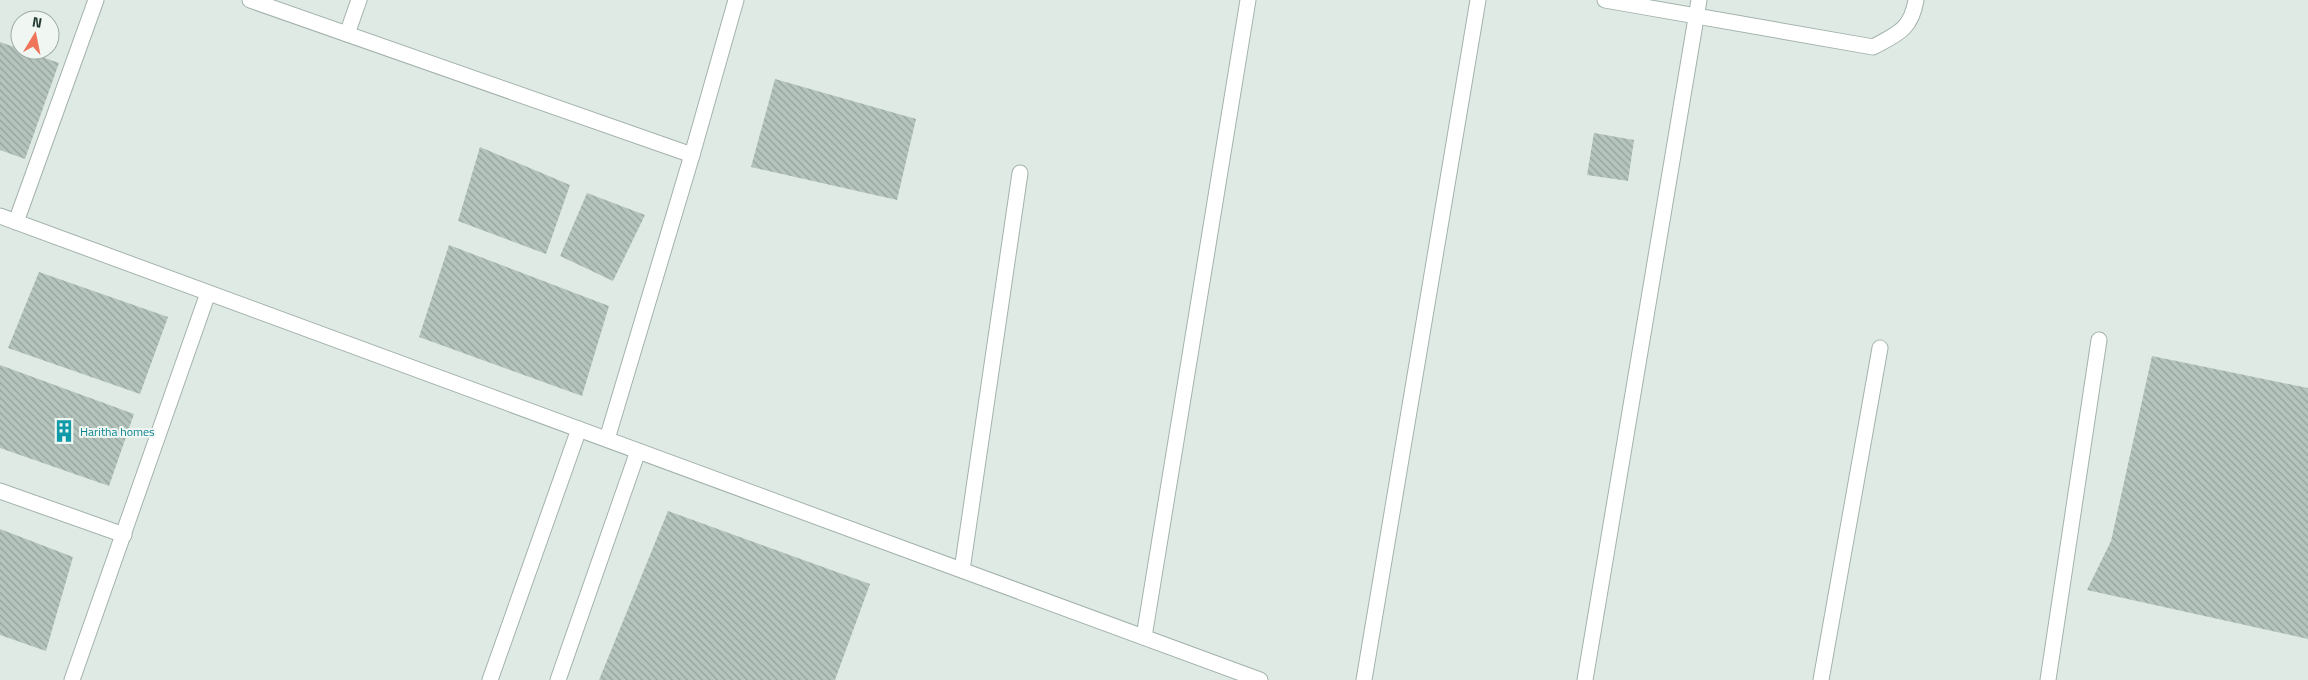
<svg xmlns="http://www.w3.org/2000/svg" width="2308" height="680" font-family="'Titillium Web',sans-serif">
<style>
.building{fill:url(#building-back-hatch)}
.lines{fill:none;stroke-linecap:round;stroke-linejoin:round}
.street-casing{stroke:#a3b2ac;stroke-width:17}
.street{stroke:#fff;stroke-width:15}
.labels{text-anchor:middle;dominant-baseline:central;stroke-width:4;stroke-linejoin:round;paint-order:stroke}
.culture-label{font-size:12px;fill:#0d838f;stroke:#f0f7f3;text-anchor:start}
</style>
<defs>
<pattern id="building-back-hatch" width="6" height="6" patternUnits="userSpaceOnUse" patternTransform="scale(1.25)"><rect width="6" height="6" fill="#b5c5be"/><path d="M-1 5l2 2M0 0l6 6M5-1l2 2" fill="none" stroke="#93a19b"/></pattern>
</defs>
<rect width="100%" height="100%" fill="#e0eae5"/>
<g class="building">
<polygon points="0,42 59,63 25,159 0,150"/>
<polygon points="775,79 916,119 897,200 751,167"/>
<polygon points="1594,133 1634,140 1628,181 1587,175"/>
<polygon points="480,147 570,185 546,254 458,221"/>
<polygon points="587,193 645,215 613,281 560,256"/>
<polygon points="449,245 609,306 582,396 419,337"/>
<polygon points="39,272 168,317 140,394 8,348"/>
<polygon points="2152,356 2308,388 2308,639 2087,590 2111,541"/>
<polygon points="0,365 134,414 109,486 0,448"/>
<polygon points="668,511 870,584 835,680 599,680"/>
<polygon points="0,529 73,557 46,651 0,635"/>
</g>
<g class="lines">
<defs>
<g id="street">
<polyline points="250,0 692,155"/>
<path d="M1605,0L1873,47C1897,34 1911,30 1916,0"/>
<polyline points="347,34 359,0"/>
<polyline points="0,216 1260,680"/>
<polyline points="16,222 96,0"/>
<polyline points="607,439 692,155 736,0"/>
<polyline points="0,491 124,535"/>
<polyline points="962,570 1020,173"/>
<polyline points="1144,637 1248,0"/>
<polyline points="72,680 208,293"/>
<polyline points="490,680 579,429"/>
<polyline points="558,680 638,451"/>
<polyline points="1364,680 1478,0"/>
<polyline points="1585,680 1699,0"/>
<polyline points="1821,680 1880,348"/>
<polyline points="2048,680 2099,340"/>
</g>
</defs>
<use href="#street" class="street-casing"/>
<use href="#street" class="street"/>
</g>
<defs>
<symbol id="building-bare" viewBox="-9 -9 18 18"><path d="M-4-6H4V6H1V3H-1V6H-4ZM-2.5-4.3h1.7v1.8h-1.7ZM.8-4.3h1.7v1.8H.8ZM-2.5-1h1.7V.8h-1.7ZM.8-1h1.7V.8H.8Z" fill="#0f9aa8" stroke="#f0f7f3" stroke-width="2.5" paint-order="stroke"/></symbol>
</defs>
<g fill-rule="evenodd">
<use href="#building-bare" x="48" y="415" width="32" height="32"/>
</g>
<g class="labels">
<g class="culture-label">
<text x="80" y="431">Haritha homes</text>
</g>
</g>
<g transform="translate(35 35) rotate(10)"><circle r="24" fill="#f0f7f3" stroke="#9daba6"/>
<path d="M0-4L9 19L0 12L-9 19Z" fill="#ee755a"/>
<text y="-8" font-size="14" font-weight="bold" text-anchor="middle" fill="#213a32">N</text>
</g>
</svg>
